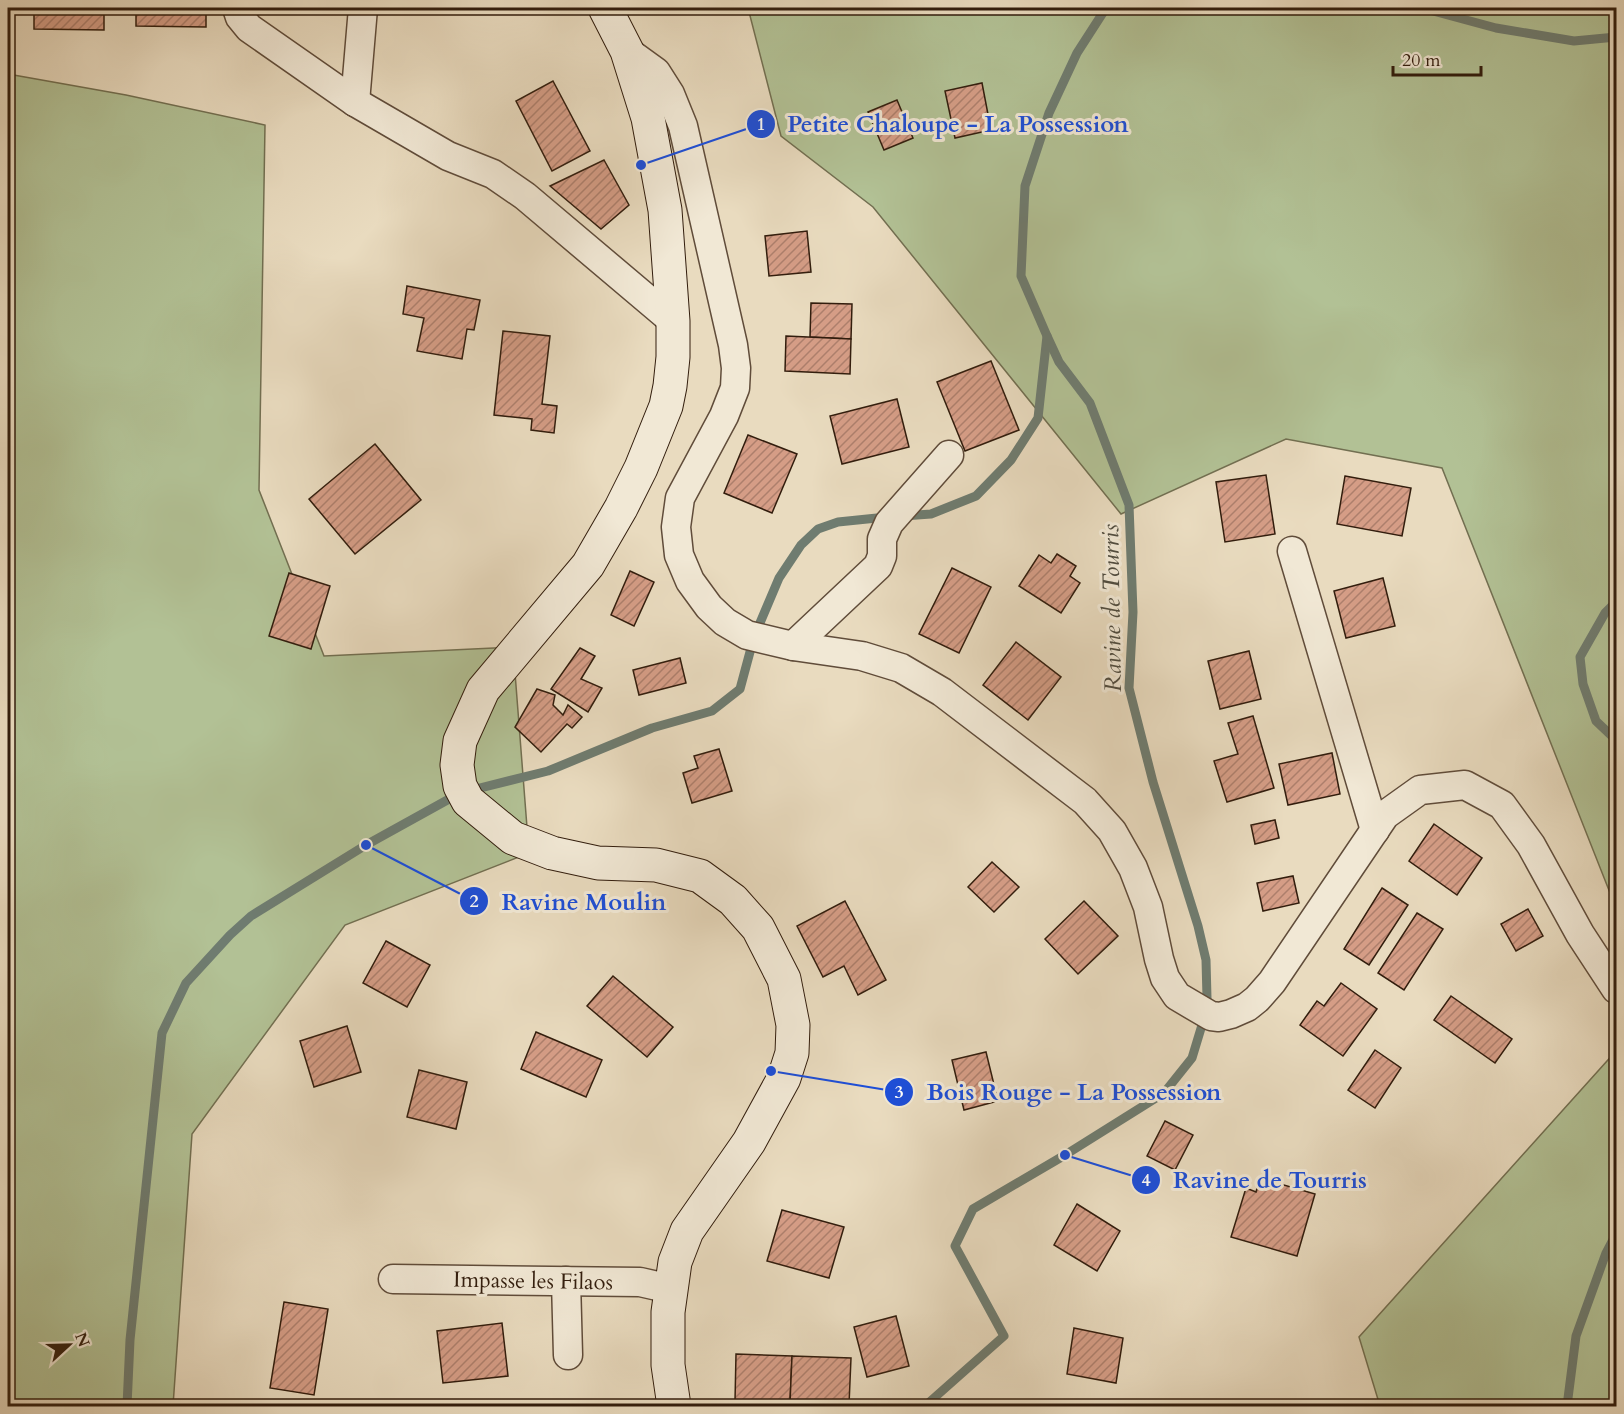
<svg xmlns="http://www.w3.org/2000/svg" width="1624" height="1414" font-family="Cardo,serif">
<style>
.grass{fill:#b2c195;stroke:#726f51;stroke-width:1.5}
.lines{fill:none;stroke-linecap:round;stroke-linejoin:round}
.stream{stroke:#6f7c70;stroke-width:9}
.building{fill:url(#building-hatch);stroke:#321d0d;stroke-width:1.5}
.minor-casing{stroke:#604c3a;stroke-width:31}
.secondary-casing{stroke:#321d0d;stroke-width:35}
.minor{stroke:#f1e8d5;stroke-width:28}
.secondary{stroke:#f1e8d5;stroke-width:33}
.labels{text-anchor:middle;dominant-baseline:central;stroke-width:6;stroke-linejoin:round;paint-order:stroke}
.street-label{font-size:22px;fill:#321d0d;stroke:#f1e8d5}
.water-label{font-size:24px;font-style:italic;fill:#504c3f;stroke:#f1e8d5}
.leader{fill:none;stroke:#1d4ed8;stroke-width:2}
.callout-dot{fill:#1d4ed8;stroke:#f1e8d5;stroke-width:2}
.mark-label{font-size:18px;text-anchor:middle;font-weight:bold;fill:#fff}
.callout-label{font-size:24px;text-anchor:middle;font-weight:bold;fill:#1d4ed8;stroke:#f1e8d5;stroke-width:6;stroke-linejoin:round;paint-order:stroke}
</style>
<defs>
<pattern id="building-hatch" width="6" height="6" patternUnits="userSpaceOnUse" patternTransform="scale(1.5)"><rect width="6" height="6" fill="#d59d86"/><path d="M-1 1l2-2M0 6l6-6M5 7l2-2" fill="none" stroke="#ad7f6c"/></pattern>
</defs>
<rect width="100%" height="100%" fill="#e9dbbf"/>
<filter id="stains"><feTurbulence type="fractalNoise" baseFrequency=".00333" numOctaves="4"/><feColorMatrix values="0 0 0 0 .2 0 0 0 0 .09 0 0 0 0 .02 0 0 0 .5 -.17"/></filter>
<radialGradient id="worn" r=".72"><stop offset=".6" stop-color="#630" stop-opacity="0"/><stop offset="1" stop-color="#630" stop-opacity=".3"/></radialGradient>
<g class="grass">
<polygon points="748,8 1616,8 1616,908 1442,468 1286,439 1121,514 873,207 781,136"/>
<polygon points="8,74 126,95 265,125 259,490 324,656 513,647 529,853 345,925 192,1134 173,1406 8,1406"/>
<polygon points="1616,1051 1616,1406 1380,1406 1359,1337"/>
</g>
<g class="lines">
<g class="stream">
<polyline points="1422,8 1496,28 1574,41 1616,37"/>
<polyline points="1047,336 1059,362 1090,403 1129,505 1133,612 1129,688 1153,782 1198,926 1206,960 1207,998"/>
<polyline points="903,516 931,514 976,496 1011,460 1038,418 1047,336 1021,276 1025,186 1049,113 1077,53 1106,8"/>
<polyline points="1616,602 1605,613 1580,657 1583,684 1596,721 1616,740"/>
<polyline points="127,1406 130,1340 162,1033 186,983 230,935 251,916 366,845 460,793 548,771 652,728 712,711 740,689 754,637 779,578 801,545 818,529 838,522 877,518"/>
<polyline points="925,1406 1004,1336 955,1246 973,1209 1065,1155 1164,1093 1192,1058 1202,1025"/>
<polyline points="1567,1406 1576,1336 1606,1253 1616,1234"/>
</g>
</g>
<g class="building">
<polygon points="34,8 104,8 104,30 34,29"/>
<polygon points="136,8 206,8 206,27 136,26"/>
<polygon points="553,81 590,151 552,171 516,101"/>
<polygon points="982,83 991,130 955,138 945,91"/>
<polygon points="897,100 913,138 884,150 868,112"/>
<polygon points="604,160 629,205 601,229 550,186"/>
<polygon points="807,231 811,272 769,276 765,236"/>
<polygon points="407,286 480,300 474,330 467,329 462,359 417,351 424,318 403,314"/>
<polygon points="811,303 852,304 851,339 810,337"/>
<polygon points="503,331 550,336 542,404 557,406 554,433 531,430 532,419 494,415"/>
<polygon points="786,336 851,339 850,374 785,371"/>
<polygon points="991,361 1019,430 965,451 937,382"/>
<polygon points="897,399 909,447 842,464 830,416"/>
<polygon points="748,435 797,454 772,513 724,493"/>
<polygon points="375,444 421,500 355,554 309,499"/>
<polygon points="1266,475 1275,534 1225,542 1216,482"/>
<polygon points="1345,476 1411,488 1402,536 1337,524"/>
<polygon points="1057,554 1076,566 1070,576 1080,583 1061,613 1019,586 1039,555 1051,563"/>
<polygon points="952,568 991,587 959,653 919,634"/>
<polygon points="630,571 654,582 634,626 611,615"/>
<polygon points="289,573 330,586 311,649 269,636"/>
<polygon points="1383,578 1395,626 1346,638 1334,591"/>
<polygon points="1016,642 1061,677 1028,720 983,685"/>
<polygon points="580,648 595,656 581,679 602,688 588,712 551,689"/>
<polygon points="1249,651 1261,699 1220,709 1208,661"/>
<polygon points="680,658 686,683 639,695 633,670"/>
<polygon points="537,689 555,695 553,705 563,715 568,705 582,717 572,728 567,724 541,752 515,727"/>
<polygon points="1253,716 1274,788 1227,802 1214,761 1238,754 1228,723"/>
<polygon points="719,749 732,791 692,803 683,773 698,768 694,756"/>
<polygon points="1332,753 1340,794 1288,805 1279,764"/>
<polygon points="1275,820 1279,838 1255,844 1251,825"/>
<polygon points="1434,824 1482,858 1457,895 1409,861"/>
<polygon points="992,862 1019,887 994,912 968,887"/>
<polygon points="1293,876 1299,903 1263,911 1257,883"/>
<polygon points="1382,888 1408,905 1369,965 1344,949"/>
<polygon points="845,901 886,980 858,995 844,966 823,977 797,926"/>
<polygon points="1084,901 1118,936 1078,974 1045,939"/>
<polygon points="1528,909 1543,936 1516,951 1501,924"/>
<polygon points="1417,913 1443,929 1404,990 1378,973"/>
<polygon points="386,941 430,965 407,1007 363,983"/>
<polygon points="613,976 673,1027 647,1057 587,1006"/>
<polygon points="1341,983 1377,1009 1343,1056 1300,1025 1317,1001 1324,1006"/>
<polygon points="1451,996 1512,1039 1495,1063 1434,1020"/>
<polygon points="347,1026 361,1072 314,1087 300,1041"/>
<polygon points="536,1032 602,1060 586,1097 521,1069"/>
<polygon points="1375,1050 1401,1068 1375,1108 1348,1090"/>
<polygon points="986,1052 998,1101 964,1110 952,1060"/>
<polygon points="419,1070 467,1082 456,1129 407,1117"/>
<polygon points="1165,1121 1193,1135 1175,1170 1147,1156"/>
<polygon points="1260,1178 1315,1194 1297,1256 1231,1237 1246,1188 1256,1192"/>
<polygon points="1077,1204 1120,1231 1097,1271 1054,1245"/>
<polygon points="782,1210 844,1227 829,1278 767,1261"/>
<polygon points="284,1302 328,1309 314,1395 270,1388"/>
<polygon points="896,1316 909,1366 867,1377 854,1327"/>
<polygon points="502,1323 508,1376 443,1383 437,1331"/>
<polygon points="1074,1328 1123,1338 1116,1383 1067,1374"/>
<polygon points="736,1354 792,1356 790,1403 735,1401"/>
<polygon points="792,1356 851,1358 849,1405 790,1403"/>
<polygon points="718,1401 806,1403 806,1406 718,1406"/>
</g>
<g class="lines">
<defs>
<g id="minor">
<polyline points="237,8 240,17 249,28 355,102 448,156 493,174 525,196 673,321"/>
<polyline points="627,51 656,72 670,94 683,126 733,345 736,368 735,388 724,416 680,498 676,527 679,555 690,581 709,607 725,622 747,635 793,646 862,656 901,668 942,692 1085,801 1112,831 1133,868 1148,907 1159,959 1165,978 1177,996 1211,1016 1219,1017 1231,1014 1247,1007 1257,999 1272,982 1385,815 1420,790 1465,785 1502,805 1531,845 1580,934 1616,989"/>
<polyline points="355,102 363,8"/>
<polyline points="1292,551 1375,830"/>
<polyline points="793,646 878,566 882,556 882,539 889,523 949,455"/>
<polyline points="393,1279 640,1282 671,1289"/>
<polyline points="566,1281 568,1355"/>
</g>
<polyline id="secondary" points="605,8 627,51 648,118 665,210 673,321 673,357 670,386 666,406 641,468 621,508 588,565 483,690 460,741 457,765 460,786 468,801 513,838 552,853 598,863 656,865 700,876 733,900 758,928 784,979 793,1025 792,1053 784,1078 749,1142 687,1231 675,1262 668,1312 668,1365 674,1406"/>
</defs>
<use href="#minor" class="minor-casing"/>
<use href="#secondary" class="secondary-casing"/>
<use href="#minor" class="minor"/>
<use href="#secondary" class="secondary"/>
</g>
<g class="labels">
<g class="street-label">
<text transform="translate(533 1281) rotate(1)">Impasse les Filaos</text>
</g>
<g class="water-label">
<text transform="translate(1112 608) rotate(-91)">Ravine de Tourris</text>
</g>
</g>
<path class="leader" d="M641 165L761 124M366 845L474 901M771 1071L899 1092M1065 1155L1146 1180"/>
<g class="callout-dot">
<circle cx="641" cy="165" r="6"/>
<circle cx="366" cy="845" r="6"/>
<circle cx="771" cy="1071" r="6"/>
<circle cx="1065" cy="1155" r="6"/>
<circle cx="761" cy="124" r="15"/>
<circle cx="474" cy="901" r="15"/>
<circle cx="899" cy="1092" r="15"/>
<circle cx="1146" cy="1180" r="15"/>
</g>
<g class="mark-label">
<text x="761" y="130">1</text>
<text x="474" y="907">2</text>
<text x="899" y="1098">3</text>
<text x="1146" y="1186">4</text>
</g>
<g class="callout-label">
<text x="958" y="132">Petite Chaloupe - La Possession</text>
<text x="584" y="910">Ravine Moulin</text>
<text x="1074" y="1100">Bois Rouge - La Possession</text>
<text x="1270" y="1188">Ravine de Tourris</text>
</g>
<rect width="1624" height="1414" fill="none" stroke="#e9dbbf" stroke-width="30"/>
<rect x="9" y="9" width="1606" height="1396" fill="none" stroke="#321d0d" stroke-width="3"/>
<rect x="15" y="15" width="1594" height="1384" fill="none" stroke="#321d0d" stroke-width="1.5"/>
<g transform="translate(69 1345) rotate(68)" stroke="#f1e8d5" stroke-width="4.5" paint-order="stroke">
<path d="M0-4.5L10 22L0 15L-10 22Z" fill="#321d0d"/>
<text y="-9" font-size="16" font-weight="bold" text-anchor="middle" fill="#321d0d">N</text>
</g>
<path d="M1393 66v9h88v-9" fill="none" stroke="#321d0d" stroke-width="3"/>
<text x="1402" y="66" font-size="18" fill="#321d0d" stroke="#f1e8d5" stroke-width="4.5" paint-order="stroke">20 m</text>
<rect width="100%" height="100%" filter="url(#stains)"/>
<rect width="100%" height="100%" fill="url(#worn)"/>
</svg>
